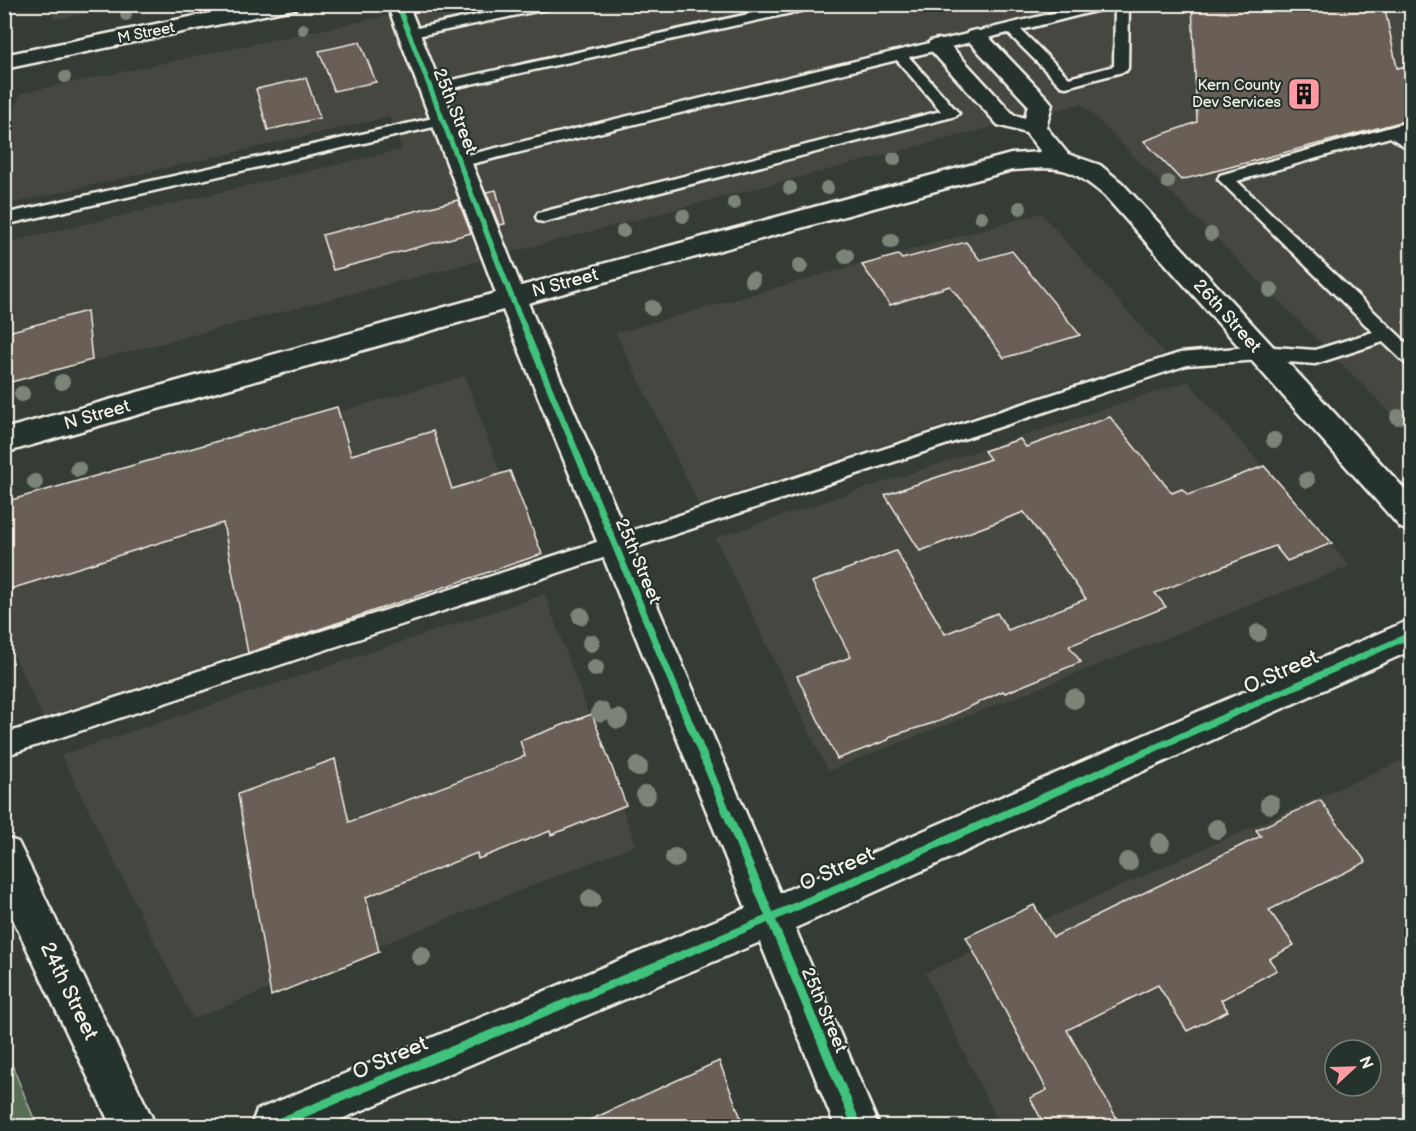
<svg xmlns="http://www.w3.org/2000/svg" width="1416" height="1131" font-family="'Balsamiq Sans',sans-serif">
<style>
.built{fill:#44463f;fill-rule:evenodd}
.green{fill:#566e54;stroke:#a5b09e;stroke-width:1.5}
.building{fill:#6a5e57;stroke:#f4f1e8;stroke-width:1.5}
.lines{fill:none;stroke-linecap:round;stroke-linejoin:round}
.service-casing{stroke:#f4f1e8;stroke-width:5}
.minor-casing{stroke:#f4f1e8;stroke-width:5}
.tertiary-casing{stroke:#f4f1e8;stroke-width:5}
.secondary-casing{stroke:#f4f1e8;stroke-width:5}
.service{fill:#26332d;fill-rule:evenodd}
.minor{fill:#26332d;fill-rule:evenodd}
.tertiary{fill:#26332d;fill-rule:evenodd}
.secondary{fill:#26332d;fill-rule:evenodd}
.cycleway-casing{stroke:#26332d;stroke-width:3}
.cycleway{fill:#40c37c;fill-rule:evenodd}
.tree{fill:#7b8377}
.labels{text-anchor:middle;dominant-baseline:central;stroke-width:4.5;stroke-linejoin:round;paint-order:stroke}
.far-street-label{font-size:15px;fill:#f4f1e8;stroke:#26332d}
.far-poi-label{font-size:15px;fill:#f4f1e8;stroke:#26332d;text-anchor:end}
.street-label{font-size:18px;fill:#f4f1e8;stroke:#26332d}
.near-street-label{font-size:21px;fill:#f4f1e8;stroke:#26332d}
</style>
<rect width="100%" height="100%" fill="#343c35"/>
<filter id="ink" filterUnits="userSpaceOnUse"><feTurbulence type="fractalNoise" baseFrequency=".0167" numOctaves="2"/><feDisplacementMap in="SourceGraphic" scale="12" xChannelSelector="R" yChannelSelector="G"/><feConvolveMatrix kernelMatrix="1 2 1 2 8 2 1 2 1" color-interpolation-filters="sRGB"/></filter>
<g filter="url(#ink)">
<g class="built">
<polygon points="53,5 53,4 131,5 53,20"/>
<polygon points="438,5 1411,5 1411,433 1082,104 5,384 5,243 402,149 389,117 5,205 5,133 21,93"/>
<polygon points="1041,213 1165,354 699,505 616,333"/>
<polygon points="465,376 532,559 43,718 5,636 4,506"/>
<polygon points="1188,381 1350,566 828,771 715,538"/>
<polygon points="545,594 636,845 193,1019 61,755"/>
<path d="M1411,756V1126H1000L925,973ZM1335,1050H1371V1086H1335Z"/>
</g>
<polygon class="green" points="5,1048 37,1126 5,1126"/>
<g class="building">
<polygon points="1192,4 1384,4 1397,68 1412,65 1412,119 1181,180 1144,141 1197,122"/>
<polygon points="360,42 376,82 334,91 319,51"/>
<polygon points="306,78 320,118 268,130 256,89"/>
<polygon points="496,190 505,224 499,225 486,192"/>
<polygon points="458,200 471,233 333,270 322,235"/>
<polygon points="966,242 980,260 1012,251 1080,335 1004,358 950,286 890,305 862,265 898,255 902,259"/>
<polygon points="87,311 92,360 4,384 4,333"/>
<polygon points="337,407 351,455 433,431 452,489 510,471 542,554 248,653 223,523 4,591 4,502"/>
<polygon points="1110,417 1172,493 1182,489 1188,495 1264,466 1332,543 1287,561 1275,546 1155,593 1166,607 1069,646 1081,662 1005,693 1003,691 940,721 891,736 888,740 837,759 797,676 851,657 812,582 896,551 945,634 997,613 1008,630 1086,599 1024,512 920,551 885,495 990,459 984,451 1020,439 1026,447"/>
<polygon points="592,714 626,805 551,835 550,831 478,859 477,853 366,897 379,952 271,996 238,794 335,759 349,822 525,756 520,741"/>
<polygon points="1320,800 1366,862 1269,910 1294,945 1269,959 1277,970 1221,1000 1228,1011 1187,1031 1158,985 1067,1030 1121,1126 1045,1126 1030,1098 1047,1090 966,937 1034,905 1053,937 1261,836 1256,830"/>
<polygon points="719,1061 744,1126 577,1126"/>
</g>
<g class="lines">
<defs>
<g id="service">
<polygon points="213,4 227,4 229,18 227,21 217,21"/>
<polygon points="529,4 557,4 551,8 408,38 401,34 408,30"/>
<polygon points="793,4 820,4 814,8 430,93 423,89 430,85"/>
<path d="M1091,4H1129L1128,68L1126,71L1066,87L1061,86L1008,33L909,57L956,110L959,113L956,116L544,222L538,221L536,217L538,213L941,111L897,60L459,167L451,162L459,157ZM1115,6L1114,66L1069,78L1021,30Z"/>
<polygon points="442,116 447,118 450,121 447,124 4,225 4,214"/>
<polygon points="1412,121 1412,131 1405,133 1412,138 1412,151 1390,137 1237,181 1412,348 1412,366 1406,364 1383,342 1315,364 1260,360 1187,365 4,756 4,734 1180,353 1260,346 1315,350 1373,332 1218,179 1220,175"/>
</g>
<path id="minor" d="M387,4H408L521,286L1011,154L1041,152L1026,133L998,125L927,46L930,41L938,39L946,41L1014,115L1025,118L1028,105L965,37L968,32L976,30L984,32L1048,99L1052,104L1046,127L1068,154L1100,165L1122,183L1412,497V532L1401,528L1104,195C1067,164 1058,167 1012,170L528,303L780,893L1412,619V650L795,928L879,1126H835L760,942L325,1126H251L257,1110L746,908L503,310L4,453V429L496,293Z"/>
<polygon id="tertiary" points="254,4 298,4 296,9 288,10 4,69 4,55"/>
<polygon id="secondary" points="4,837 18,842 156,1126 111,1126 4,900"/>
</defs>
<use href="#service" class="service-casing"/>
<use href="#minor" class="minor-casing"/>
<use href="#tertiary" class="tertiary-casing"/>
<use href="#secondary" class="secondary-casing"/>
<use href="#service" class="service"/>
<use href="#minor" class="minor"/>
<use href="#tertiary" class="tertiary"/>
<use href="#secondary" class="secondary"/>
<defs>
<polygon id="cycleway" points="395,4 400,4 515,298 773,912 1412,631 1412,638 776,920 862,1126 852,1126 768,923 284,1126 268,1126 269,1122 765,916 509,298"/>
</defs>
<use href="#cycleway" class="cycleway-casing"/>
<use href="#cycleway" class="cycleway"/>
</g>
<g class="tree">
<circle cx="126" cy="15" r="6"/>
<circle cx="303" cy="29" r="6"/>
<circle cx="65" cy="77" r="6"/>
<circle cx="894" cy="159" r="7"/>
<circle cx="1168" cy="182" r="7"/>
<circle cx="790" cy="188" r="7"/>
<circle cx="827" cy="188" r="7"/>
<circle cx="734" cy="203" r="7"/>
<circle cx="1020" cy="208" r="7"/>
<circle cx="683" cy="216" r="7"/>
<circle cx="981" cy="217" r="7"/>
<circle cx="623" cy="231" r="7"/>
<circle cx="1211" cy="234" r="7"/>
<circle cx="891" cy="241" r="8"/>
<circle cx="846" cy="256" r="8"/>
<circle cx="800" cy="266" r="8"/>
<circle cx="752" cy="280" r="8"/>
<circle cx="1271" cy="290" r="8"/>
<circle cx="652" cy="308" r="8"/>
<circle cx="62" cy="382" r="8"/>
<circle cx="22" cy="394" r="8"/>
<circle cx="1398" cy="417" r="8"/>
<circle cx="1274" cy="440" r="8"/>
<circle cx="78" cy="469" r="8"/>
<circle cx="1307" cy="480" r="8"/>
<circle cx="35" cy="482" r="8"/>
<circle cx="581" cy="616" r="9"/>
<circle cx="1258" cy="633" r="9"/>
<circle cx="591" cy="643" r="9"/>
<circle cx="595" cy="668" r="9"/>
<circle cx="1074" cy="699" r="10"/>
<circle cx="601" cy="712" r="10"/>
<circle cx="618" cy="719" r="10"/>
<circle cx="638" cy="767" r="10"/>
<circle cx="646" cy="795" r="10"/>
<circle cx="1270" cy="804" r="10"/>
<circle cx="1217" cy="829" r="10"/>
<circle cx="1160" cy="843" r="10"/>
<circle cx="675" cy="858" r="10"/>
<circle cx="1128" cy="862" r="10"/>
<circle cx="591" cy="899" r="10"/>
<circle cx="421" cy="956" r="10"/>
</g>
</g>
<defs>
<symbol id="building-square" viewBox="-11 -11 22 22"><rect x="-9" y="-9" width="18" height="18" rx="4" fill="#ff9aa2" stroke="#26332d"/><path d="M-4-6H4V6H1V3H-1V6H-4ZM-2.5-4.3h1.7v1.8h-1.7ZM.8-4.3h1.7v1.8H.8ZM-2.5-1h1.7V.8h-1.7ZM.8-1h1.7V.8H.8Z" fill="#111"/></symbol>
</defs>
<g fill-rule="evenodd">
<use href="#building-square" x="1285" y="75" width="38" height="38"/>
</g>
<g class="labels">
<g class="far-street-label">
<text transform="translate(146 33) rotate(-11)">M Street</text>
</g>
<g class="far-poi-label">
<text x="1281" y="85">Kern County<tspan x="1281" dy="17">Dev Services</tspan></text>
</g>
<g class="street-label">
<text transform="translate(455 111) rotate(68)">25th Street</text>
<text transform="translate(565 283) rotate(-15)">N Street</text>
<text transform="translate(1227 316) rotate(48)">26th Street</text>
<text transform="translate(97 415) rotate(-16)">N Street</text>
<text transform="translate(638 561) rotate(67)">25th Street</text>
<text transform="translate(824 1010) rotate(67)">25th Street</text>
</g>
<g class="near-street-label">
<text transform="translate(1281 672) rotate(-24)">O Street</text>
<text transform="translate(837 869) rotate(-24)">O Street</text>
<text transform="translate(69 991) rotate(64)">24th Street</text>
<text transform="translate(390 1058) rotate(-23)">O Street</text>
</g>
</g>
<rect width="1416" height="1131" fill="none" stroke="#26332d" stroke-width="24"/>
<rect x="12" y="12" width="1392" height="1107" fill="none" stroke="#f4f1e8" stroke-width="2" filter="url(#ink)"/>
<g transform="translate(1353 1068) rotate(68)"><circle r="28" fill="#26332d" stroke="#787f78" stroke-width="1.5"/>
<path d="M0-4.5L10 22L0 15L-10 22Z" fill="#ff9aa2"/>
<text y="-9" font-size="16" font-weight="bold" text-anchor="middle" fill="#f4f1e8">N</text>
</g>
</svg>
